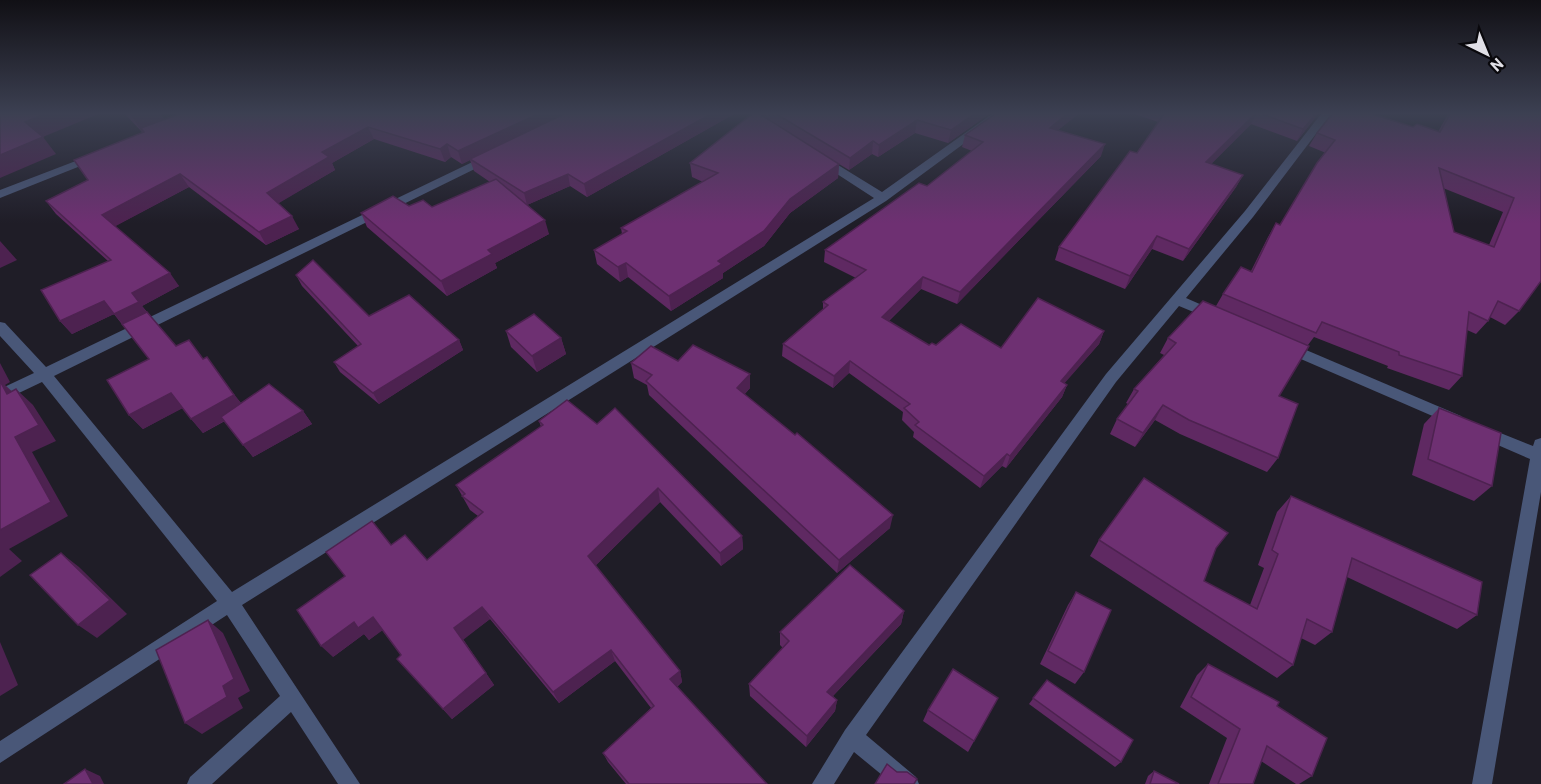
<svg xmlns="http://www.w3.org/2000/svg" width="1541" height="784" font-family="Barlow,sans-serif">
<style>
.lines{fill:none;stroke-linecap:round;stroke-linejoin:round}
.minor{fill:#495778;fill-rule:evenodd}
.wall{fill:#5f2962;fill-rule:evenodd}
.shaded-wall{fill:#4d2250}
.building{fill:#6e3072;stroke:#4d2250;stroke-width:1.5;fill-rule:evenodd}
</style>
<rect width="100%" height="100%" fill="#1f1d27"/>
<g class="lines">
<g class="minor">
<polygon points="992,114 1004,114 886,201 242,605 360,784 338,784 291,712 212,784 187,784 190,777 280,696 227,615 0,763 0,741 217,601 42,382 0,402 0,389 34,373 0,336 0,322 5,323 46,367 487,155 495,155 495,159 54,376 232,592 874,198 817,161 817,157 825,157 882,192"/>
<polygon points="1321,114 1331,114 1253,217 1186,298 1218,312 1220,315 1218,318 1208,318 1179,306 1116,382 866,735 916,777 919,784 893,784 854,752 834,784 812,784 845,730 1106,374 1245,211"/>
<polygon points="94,154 100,157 98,159 0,198 0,190"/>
<polygon points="1285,341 1461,416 1464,420 1461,424 1451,424 1280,350 1278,346"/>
<polygon points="1483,426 1533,446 1535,440 1541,438 1541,492 1492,784 1472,784 1530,459 1477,436 1475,432 1477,428"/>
</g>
</g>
<g class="wall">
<polygon points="125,114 160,114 164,119 179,114 734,114 587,197 570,186 527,205 549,234 495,263 497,268 447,296 367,227 361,213 409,206 432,207 490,182 474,171 470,160 462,164 451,157 445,162 374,139 332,163 335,170 278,203 299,229 266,245 189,187 115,226 179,286 142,306 176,346 203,359 241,403 303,411 312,424 253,457 225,421 203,433 182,408 143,429 129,415 149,359 114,314 72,334 60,321 108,261 56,214 46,201 88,180 144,132 142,132"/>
<polygon points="752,114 989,114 948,143 915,133 878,157 872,154 849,170 839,164 838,178 790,213 764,246 723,273 723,278 671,311 628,277 620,282 597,264 594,250 622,234 621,228 703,182 692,177 690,163"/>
<polygon points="995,114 1078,114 1058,130 1101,156 957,304 921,289 889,321 929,345 936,345 1001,348 1104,331 1099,344 1064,383 1067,385 1062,397 1006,468 1002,466 980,488 913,437 914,432 902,420 903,412 849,373 833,388 782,356 783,344 823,309 823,302 856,278 824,262 825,250 927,186 972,151 962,147 965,135"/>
<polygon points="1135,114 1318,114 1297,141 1251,124 1211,164 1243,175 1236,187 1183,261 1152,249 1125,289 1055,260 1059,247 1137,153 1158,122"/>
<path d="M1448,114H1541L1519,311L1505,325L1490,317L1488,321L1476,334L1467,330L1462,376L1449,390L1387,368L1388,366L1314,337L1308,345L1279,396L1278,458L1267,472L1180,434L1155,420L1135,447L1110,434L1117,419L1128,404L1126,403L1134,389L1164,355L1160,353L1168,338L1216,306L1223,294L1251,271L1268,237L1276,223L1280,225L1326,153L1309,146L1317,133L1413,127L1438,132ZM1443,188L1503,212L1489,245L1454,232Z"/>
<polygon points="296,275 369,316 459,340 463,350 379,404 340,372 334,362 358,346 302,286"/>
<polygon points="506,331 561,338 566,354 537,372 511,347"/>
<polygon points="678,361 750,388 744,395 890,528 837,573 649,395 647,385 634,378 631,363"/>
<polygon points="1439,408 1492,486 1474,501 1412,475 1424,424"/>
<polygon points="539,421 742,536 743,549 721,566 660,502 595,566 680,671 682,682 677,687 767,784 626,784 608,762 603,753 651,708 615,661 559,703 490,619 463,639 494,685 452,719 397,659 401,655 382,630 369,640 364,634 333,657 391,545 427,560 478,516 470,510 456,485 541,427"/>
<polygon points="1291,496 1477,615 1457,629 1347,577 1332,632 1315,645 1301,638 1293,665 1277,678 1090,556 1099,540 1216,548 1204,581 1250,605 1264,568 1258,565 1277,512"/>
<polygon points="1076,592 1084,672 1075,684 1040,664 1068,605"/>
<polygon points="904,611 901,624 833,696 837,700 835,711 806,747 750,696 749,684 783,648 780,645 780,632"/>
<polygon points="1208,664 1277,706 1312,776 1299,784 1296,784 1261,761 1253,784 1209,784 1227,738 1180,707 1197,675"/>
<polygon points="1047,680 1121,762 1115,767 1029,704"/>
<polygon points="998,698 968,752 923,721 928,710"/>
<polygon points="1154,771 1179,784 1145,784 1148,776"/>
</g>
<g class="shaded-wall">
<polygon points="45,114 98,114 38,139 25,122"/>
<polygon points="134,114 160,114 166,123 141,128 143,131 142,132 131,115"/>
<polygon points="538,114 567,114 470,159 470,160 462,164 458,151"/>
<polygon points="711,114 734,114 587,197 584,184"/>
<polygon points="974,114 989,114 948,143 951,130"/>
<polygon points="1067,114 1078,114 1046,140 1050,128"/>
<polygon points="1255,114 1256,114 1251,124 1201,174 1206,162"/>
<polygon points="1316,114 1318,114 1297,141 1303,129"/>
<polygon points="917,120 915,133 878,157 879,145"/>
<polygon points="368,127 374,139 332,163 335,170 274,206 267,193 322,152"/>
<polygon points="43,137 56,154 0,178 0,155"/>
<polygon points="873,141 872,154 849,170 850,158"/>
<polygon points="447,144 451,157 445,162 440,149"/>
<polygon points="1105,144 1101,156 957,304 960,292"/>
<polygon points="839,164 838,178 790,213 764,246 723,273 723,278 671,311 669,296 718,261 790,199"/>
<polygon points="180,174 189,187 112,228 102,215"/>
<polygon points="568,174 570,186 527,205 524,193"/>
<polygon points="1243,175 1236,187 1183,261 1189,249"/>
<polygon points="292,216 299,229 266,245 259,232"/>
<polygon points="545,220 549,234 495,263 497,268 447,296 441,281 488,250"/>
<polygon points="1157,236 1152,249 1125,289 1130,276"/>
<polygon points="0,241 17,260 0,268"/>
<polygon points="626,263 628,277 620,282 618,267"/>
<polygon points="170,273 179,286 142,306 149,315 125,327 114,314 72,334 60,321 104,301 132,293"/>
<polygon points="923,277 921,289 880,329 882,317"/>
<polygon points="1104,331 1099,344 1056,393 1061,381"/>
<polygon points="561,338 566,354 537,372 532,356"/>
<polygon points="459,340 463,350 379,404 373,393"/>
<polygon points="850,361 849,373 833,388 834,376"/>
<polygon points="0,363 10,382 5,385 17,396 7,394 0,388"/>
<polygon points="218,372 245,409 203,433 191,419"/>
<polygon points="750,374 750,388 737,402 737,388"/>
<polygon points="1067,385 1062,397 1006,468 1010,456"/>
<polygon points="16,389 33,405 56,441 32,452 68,516 9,549 22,561 0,577 0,530 15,437"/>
<polygon points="171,393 183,408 143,429 129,415"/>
<polygon points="1163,405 1155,420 1135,447 1143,433"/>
<polygon points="303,411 312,424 253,457 243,445"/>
<polygon points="1007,454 1002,466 980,488 984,476"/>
<polygon points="658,488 660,502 592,569 588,556"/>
<polygon points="893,515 890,528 837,573 839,560"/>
<polygon points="742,536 743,549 721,566 720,553"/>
<polygon points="61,553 79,567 127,614 97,638 78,625"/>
<polygon points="482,607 490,619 463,640 454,628"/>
<polygon points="904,611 901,624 826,703 827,692"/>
<polygon points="373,617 383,630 369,640 364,634 333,657 321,646 354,622"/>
<polygon points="208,620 223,633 250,691 238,698 243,708 202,734 185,723 223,686"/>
<polygon points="0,642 18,685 0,696"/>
<polygon points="611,650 615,661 559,703 553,692"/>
<polygon points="680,671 682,682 672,690 670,679"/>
<polygon points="486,673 494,685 452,719 443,709"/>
<polygon points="837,700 835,711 806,747 807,736"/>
<polygon points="85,769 100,776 104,784 93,784"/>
</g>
<g class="building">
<polygon points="0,114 45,114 25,122 43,137 0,155"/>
<polygon points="179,114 538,114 458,151 447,144 440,149 368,127 322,152 329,157 267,193 292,216 259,232 180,174 102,215 170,273 132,293 139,302 114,314 104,301 60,321 41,290 111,260 46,201 88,180 74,160 144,132 141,128"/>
<polygon points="564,114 711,114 584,184 568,174 524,193 470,159"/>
<polygon points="752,114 760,114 839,164 790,199 764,231 718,261 722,264 669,296 626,263 618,267 594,250 627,231 621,228 718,173 690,163"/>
<polygon points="776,114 974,114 951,130 917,120 879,145 873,141 850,158"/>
<polygon points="995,114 1067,114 1050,128 1105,144 960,292 923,277 882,317 929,345 932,343 936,345 961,324 1001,348 1038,298 1104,331 1061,381 1067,385 1010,456 1007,454 984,476 915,425 919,422 904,408 910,404 850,361 834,376 783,344 828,305 823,302 866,270 825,250 919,183 927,186 983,142 965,135"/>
<polygon points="1164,114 1255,114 1206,162 1243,175 1189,249 1157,236 1130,276 1059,247 1130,151 1137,153"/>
<polygon points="1262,114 1316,114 1303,129"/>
<path d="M1332,114H1372L1413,127L1417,124L1440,132L1450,114H1541V281L1519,311L1498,301L1488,321L1469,312L1462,376L1399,355V352L1322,322L1316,333L1223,294L1241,267L1252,272L1276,223L1280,225L1317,163L1335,140L1317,133ZM1439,168L1514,198L1494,247L1454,232Z"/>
<polygon points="496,179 545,220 488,250 492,254 441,281 361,213 393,196 409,206 423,200 432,207"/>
<polygon points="313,260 369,316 409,295 459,340 373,393 334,362 361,344 296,275"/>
<polygon points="1203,301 1309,346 1279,396 1298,404 1278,458 1189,420 1163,405 1143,433 1117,419 1138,391 1134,389 1176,343 1168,338"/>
<polygon points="147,312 176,346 189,340 203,359 207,357 234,395 191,419 171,393 129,415 107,380 149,359 122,324"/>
<polygon points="534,314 561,338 532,356 506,331"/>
<polygon points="693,345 750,374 737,388 795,435 797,433 893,515 839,560 646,381 652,375 631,363 651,346 678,361"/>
<polygon points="0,381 7,394 16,389 39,425 15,437 51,502 0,530"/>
<polygon points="269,384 303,411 243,445 221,417"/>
<polygon points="567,400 597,424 615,408 742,536 720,553 658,488 588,556 680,671 670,679 767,784 629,784 603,753 654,706 611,650 553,692 482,607 454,628 486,673 443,709 397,659 401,655 373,617 358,628 354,622 321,646 297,610 345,576 326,552 372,521 391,545 405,535 427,560 483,512 462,496 465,494 456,485 543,425 539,421"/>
<polygon points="1439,408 1501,433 1492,486 1428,459"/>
<polygon points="1144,478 1228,533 1216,548 1204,581 1257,609 1278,554 1272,550 1291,496 1482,582 1477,615 1352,558 1332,632 1307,619 1293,665 1099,540"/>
<polygon points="61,553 110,600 78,625 30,575"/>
<polygon points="850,565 904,611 827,692 837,700 807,736 749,684 789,641 780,632"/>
<polygon points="1076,592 1111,610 1084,672 1048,651"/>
<polygon points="208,620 234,679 223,686 227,697 185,723 156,650"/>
<polygon points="1208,664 1279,702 1277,706 1327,738 1312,776 1267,746 1253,784 1218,784 1240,729 1191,697"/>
<polygon points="953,669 998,698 974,741 928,710"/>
<polygon points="1047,680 1133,740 1121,762 1033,698"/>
<polygon points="887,764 897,772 907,772 917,779 914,784 875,784"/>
<polygon points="85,769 93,784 64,784"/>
<polygon points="1154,771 1179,784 1150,784"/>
</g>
<linearGradient id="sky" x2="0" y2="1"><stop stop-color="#111015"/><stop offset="0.51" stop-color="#3c4052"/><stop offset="1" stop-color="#3c4052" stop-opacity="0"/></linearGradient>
<rect width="1541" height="223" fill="url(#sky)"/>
<g transform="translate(1487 54) rotate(137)" stroke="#09080c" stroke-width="4.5" paint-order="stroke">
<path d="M0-4.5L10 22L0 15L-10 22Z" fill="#e0dfe6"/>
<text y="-9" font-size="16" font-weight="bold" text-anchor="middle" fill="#e0dfe6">N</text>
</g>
</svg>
